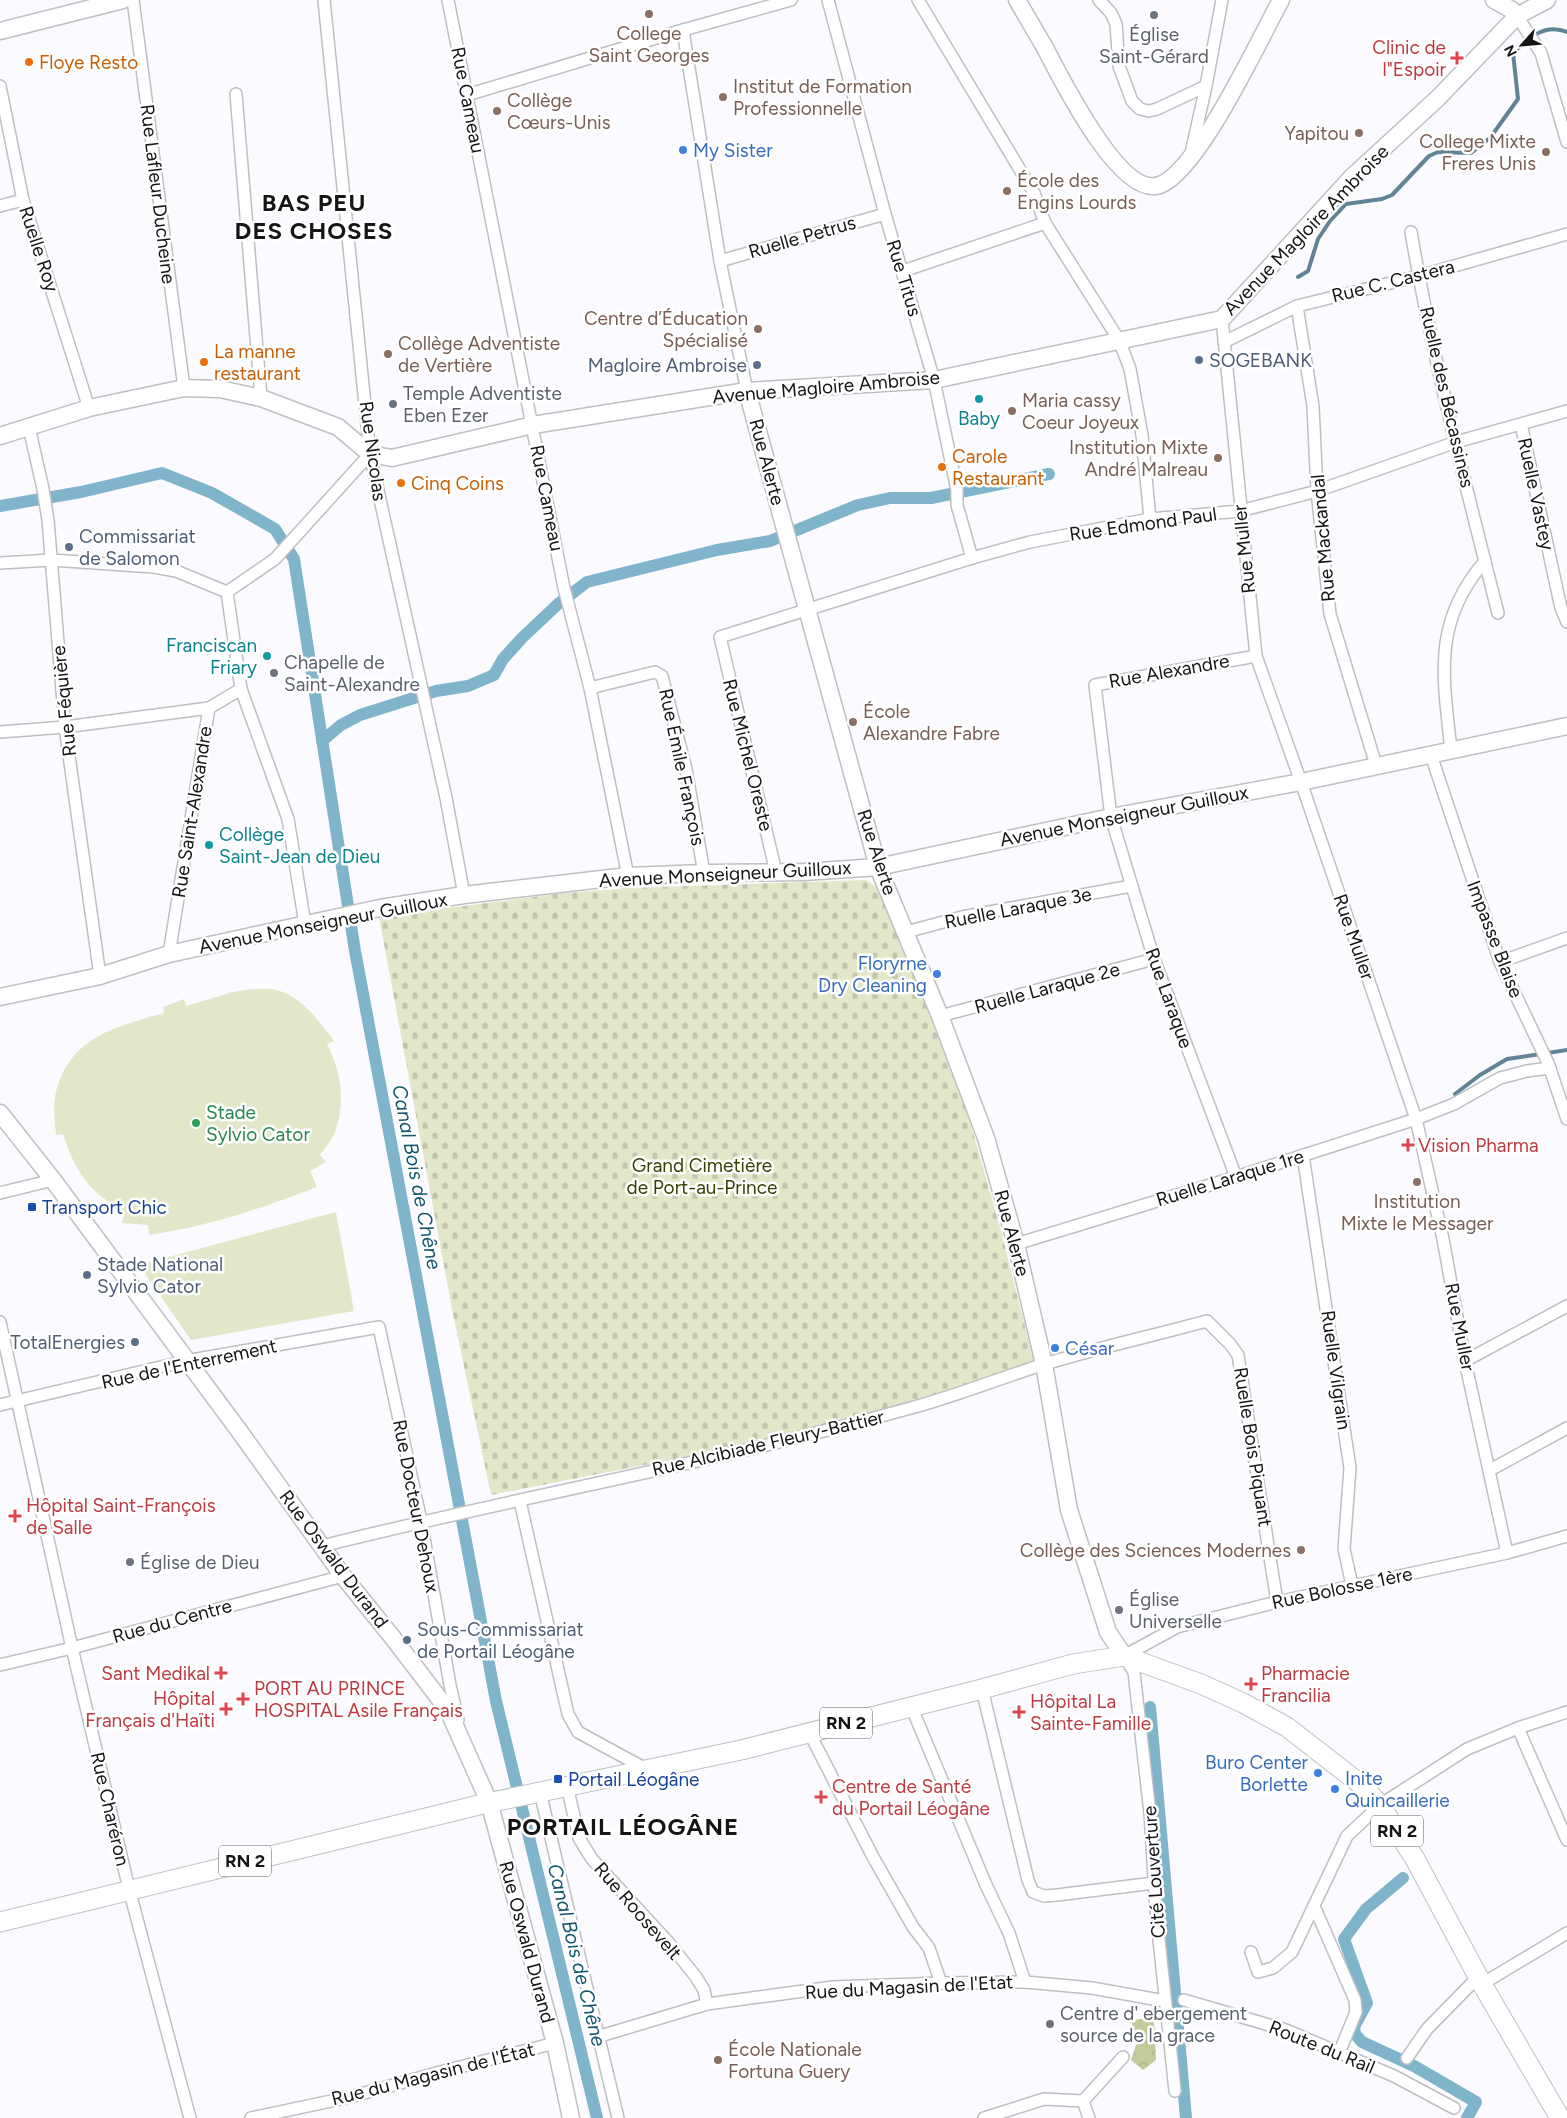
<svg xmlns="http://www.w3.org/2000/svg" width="1567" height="2118" font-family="Figtree,sans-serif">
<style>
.forest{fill:url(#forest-crowns)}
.cemetery{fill:url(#cemetery-stones)}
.green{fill:#e2e7ca}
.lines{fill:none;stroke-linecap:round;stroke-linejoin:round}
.stream{stroke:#608495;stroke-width:4}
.canal{stroke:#80b4cb;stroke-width:12}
.street-casing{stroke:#bebfc3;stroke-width:14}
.secondary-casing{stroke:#bebfc3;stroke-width:19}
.primary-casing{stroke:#bebfc3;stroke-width:21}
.street{stroke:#fff;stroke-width:11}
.secondary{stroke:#fff;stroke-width:16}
.primary{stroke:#fff;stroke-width:19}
.education-dot{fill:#8d6e63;stroke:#fff;stroke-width:2}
.worship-dot{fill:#6b7280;stroke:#fff;stroke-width:2}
.health-dot{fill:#e0444e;stroke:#fff;stroke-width:2}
.food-dot{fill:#e8710a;stroke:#fff;stroke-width:2}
.shop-dot{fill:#3f7fe0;stroke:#fff;stroke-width:2}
.service-dot{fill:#5c6f8a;stroke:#fff;stroke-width:2}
.culture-dot{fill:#0f9aa8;stroke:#fff;stroke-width:2}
.leisure-dot{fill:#2e9e5b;stroke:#fff;stroke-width:2}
.transit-dot{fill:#1a4fb4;stroke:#fff;stroke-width:2}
.labels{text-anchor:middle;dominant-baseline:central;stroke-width:5;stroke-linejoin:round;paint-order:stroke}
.shield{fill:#fff;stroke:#5b5b5c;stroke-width:1}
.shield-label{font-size:18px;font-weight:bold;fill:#151516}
.education-label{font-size:19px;fill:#785e54;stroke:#fff;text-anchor:start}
.worship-label{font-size:19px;fill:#5b616d;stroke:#fff;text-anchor:start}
.health-label{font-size:19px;fill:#be3a42;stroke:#fff;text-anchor:start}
.food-label{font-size:19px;fill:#c56008;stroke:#fff;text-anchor:start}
.street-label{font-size:19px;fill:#151516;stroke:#fff}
.shop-label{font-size:19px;fill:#366cbe;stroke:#fff;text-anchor:start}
.service-label{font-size:19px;fill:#4e5e75;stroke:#fff;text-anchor:start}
.culture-label{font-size:19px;fill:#0d838f;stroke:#fff}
.leisure-label{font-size:19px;fill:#27864d;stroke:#fff;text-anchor:start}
.park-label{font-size:19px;fill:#3a3f05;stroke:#fff}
.transit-label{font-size:19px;fill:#164399;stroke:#fff;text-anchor:start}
.water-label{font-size:20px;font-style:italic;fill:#13576f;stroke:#fff}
.district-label{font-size:24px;font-weight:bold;letter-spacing:1px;fill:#151516;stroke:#fff}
</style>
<defs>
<pattern id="forest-crowns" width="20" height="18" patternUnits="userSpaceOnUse" patternTransform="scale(1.25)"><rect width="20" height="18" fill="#c4cb9b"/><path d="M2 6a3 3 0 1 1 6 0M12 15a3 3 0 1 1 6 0" fill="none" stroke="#a8ad85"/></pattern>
<pattern id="cemetery-stones" width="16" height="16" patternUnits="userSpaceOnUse" patternTransform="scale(1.25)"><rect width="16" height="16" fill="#e2e7ca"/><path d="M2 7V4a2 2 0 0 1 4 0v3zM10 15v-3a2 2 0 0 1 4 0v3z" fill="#c1c5ad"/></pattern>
</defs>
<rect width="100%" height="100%" fill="#fbfbff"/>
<polygon class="forest" points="1154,2018 1156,2060 1143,2070 1131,2060 1137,2042 1131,2020"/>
<polygon class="cemetery" points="866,880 881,890 968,1115 1000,1227 1034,1362 927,1400 787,1437 491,1495 452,1309 379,917 564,893 630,888"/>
<g class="green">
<path d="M252,989C259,990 268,988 276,990C302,996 319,1021 334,1041L327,1044C341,1071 346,1102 335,1132C332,1140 325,1148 320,1155L326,1162L310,1171L317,1187C263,1208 207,1227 149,1235L148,1225L122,1223L125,1212C88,1191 76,1173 63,1134L56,1135C55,1123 53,1108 55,1097C67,1038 114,1027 164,1013L163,1007L184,999L186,1006L233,992Z"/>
<polygon points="336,1212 354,1311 191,1340 139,1265"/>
</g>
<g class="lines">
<g class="stream">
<path d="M1298,277L1308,271L1318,239L1330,221L1346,204L1382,199L1392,195L1429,156L1438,152L1471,153L1490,138L1518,99L1513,53C1528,38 1545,23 1567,32"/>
<polyline points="1455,1094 1480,1075 1507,1059 1567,1050"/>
</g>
<g class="canal">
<polyline points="0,506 81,492 162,473 212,493 275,529 294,559 355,951 496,1701 597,2118"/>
<polyline points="322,741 341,725 360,715 436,691 468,686 494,675 503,659 522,638 558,604 587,582 717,550 770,541 858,505 890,498 931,498 1049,474"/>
<polyline points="1150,1707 1186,2118"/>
<polyline points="1403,1878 1366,1909 1344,1939 1367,2003 1354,2027 1355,2034 1362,2042 1414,2066 1476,2102 1467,2118"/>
</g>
<defs>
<g id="street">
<polyline points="133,0 184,388"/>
<polyline points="324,0 370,454 446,798 464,895"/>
<polyline points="448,0 564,588 590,688 628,876"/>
<polyline points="828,0 885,214 934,380 957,490 957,505 972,558"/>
<polyline points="918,0 1034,193 1045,223 1119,340 1130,369 1142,435 1150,519"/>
<polyline points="1099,0 1111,13 1116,24 1119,66 1132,101 1140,109 1149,111 1157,109 1206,86"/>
<polyline points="1517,16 1541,53 1567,142"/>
<polyline points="683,30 720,261 747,391"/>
<polyline points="0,86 23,200 89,408"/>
<polyline points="236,94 261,398"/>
<polyline points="467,95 683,30 791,0"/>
<polyline points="1191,153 1206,86 1222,0"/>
<polyline points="0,206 23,200"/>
<path d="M1411,232C1433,360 1466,487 1498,613"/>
<polyline points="720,261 885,214"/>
<polyline points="903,271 1045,223"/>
<polyline points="1297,306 1313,406 1317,491 1330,614 1376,765"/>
<polyline points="1222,319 1256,656 1301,782 1416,1119 1443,1239 1465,1361 1507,1553"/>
<polyline points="1224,342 1297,306 1419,276 1567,234"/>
<polyline points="1521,424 1561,608 1567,622"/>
<polyline points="29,427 43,489 48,520 65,727 100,976"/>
<polyline points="0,563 51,560 154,567 176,571 227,592"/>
<polyline points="590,688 655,672 662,676 686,769 704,873"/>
<polyline points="0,732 65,727 209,708"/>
<path d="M1451,750C1443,676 1432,622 1485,561"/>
<polyline points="1431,755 1500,962 1548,1063 1567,1119"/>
<polyline points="776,872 720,637 972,558 1030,542 1150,519 1240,511 1317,491 1456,442 1567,411"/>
<polyline points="305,924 288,819 241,689 227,592 275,559 370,454"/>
<polyline points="906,932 962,917 1131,886"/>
<polyline points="169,954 209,708 241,689"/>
<polyline points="1500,962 1567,938"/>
<polyline points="940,1016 1154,959"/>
<polyline points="1303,1155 1350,1468 1344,1549 1352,1585"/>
<polyline points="1236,1177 1154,959 1111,817 1095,685 1256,656"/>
<polyline points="0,1193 53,1180"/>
<polyline points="1016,1244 1236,1177 1416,1119 1454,1104 1500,1078 1527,1071 1550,1068"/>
<polyline points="0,1322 72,1648 129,1889 190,2118"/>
<polyline points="1465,1361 1567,1306"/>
<polyline points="0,1405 186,1361 379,1327 421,1521 450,1685 458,1720"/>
<polyline points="1490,1470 1567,1428"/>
<polyline points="520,1501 568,1714 578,1732 646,1769"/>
<path d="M322,1546C516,1497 714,1463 907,1409C953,1397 997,1379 1042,1365C1096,1348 1152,1336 1207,1321L1230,1344L1238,1355L1277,1602"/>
<polyline points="0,1665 72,1648 343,1576"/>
<polyline points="982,1689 1028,1880 1033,1892 1044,1896 1057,1895 1154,1883"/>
<polyline points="911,1706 986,1885 1009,1933 1025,1982"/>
<polyline points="1518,1728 1567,1840"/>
<polyline points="809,1732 873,1857 913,1927 929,1948 941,1983"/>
<polyline points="567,1786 579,1838 592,1859 668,1942 696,1977 704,1990 707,2004"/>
<polyline points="540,1792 618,2118"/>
<polyline points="1314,1906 1355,2000 1356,2012 1339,2053"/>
<polyline points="1251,1952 1258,1972 1273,1968 1292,1952 1347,1836 1380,1805 1467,1749 1518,1728 1567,1712"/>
<polyline points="1482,1984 1567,1933"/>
<polyline points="1184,2000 1286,2030 1394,2076 1454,2108"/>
<polyline points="597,2037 707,2004 833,1987 941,1983 1025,1982 1092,1988 1165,2001"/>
<polyline points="1407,2058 1427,2029 1478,1977"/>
<polyline points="1175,2091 1156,1911 1150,1813 1134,1672 1124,1656 1177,1627 1277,1602 1507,1553 1567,1536"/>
<polyline points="1083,2101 1123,2057"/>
<polyline points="251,2118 350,2097 444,2071 555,2043"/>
<polyline points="984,2118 1044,2099 1083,2101 1089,2118"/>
</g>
<g id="secondary">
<path d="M1017,0C1026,15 1035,31 1044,46C1059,74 1120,200 1160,185C1199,170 1259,40 1281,0"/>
<polyline points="1494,0 1512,10 1517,16"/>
<polyline points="0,31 123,0"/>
<polyline points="747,391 878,867 940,1016 986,1138 1016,1244 1044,1364 1069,1510 1108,1632 1124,1656"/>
<polyline points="0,436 89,408 184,388 220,389 261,398 338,427 370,454 392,458 533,425 747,391 934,380 1222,319 1352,177 1438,98 1517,16 1547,0"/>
<polyline points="0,997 100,976 169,954 380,908 464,895 628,876 704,873 804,872 878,867 1111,817 1301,782 1567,726"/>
<polyline points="0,1113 53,1180 240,1432 343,1576 393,1638 448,1710 489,1802 555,2043 571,2118"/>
</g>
<polyline id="primary" points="0,1922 483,1804 741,1750 982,1689 1073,1664 1124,1656 1201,1684 1243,1703 1287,1727 1363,1786 1380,1805 1415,1859 1482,1984 1560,2118"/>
</defs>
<use href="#street" class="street-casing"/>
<use href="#secondary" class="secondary-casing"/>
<use href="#primary" class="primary-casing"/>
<use href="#street" class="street"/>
<use href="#secondary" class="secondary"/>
<use href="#primary" class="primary"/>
</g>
<g class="education-dot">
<circle cx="649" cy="14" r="5"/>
<circle cx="723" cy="97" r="5"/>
<circle cx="497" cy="111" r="5"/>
<circle cx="1359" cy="133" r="5"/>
<circle cx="1546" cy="152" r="5"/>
<circle cx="1007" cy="191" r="5"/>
<circle cx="758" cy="329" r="5"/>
<circle cx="388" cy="354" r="5"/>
<circle cx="1012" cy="411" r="5"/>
<circle cx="1218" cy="458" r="5"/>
<circle cx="853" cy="722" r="5"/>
<circle cx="1417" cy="1182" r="5"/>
<circle cx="1301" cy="1550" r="5"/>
<circle cx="718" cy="2060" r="5"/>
</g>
<g class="worship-dot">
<circle cx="1154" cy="15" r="5"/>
<circle cx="393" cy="404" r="5"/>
<circle cx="274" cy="673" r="5"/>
<circle cx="130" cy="1562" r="5"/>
<circle cx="1119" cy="1610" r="5"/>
<circle cx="1050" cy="2024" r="5"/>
</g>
<g class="health-dot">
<path d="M1454.5 50.5h5v5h5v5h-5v5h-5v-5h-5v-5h5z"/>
<path d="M1405.5 1137.5h5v5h5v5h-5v5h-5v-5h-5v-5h5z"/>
<path d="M12.5 1508.5h5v5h5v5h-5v5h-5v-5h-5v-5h5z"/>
<path d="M218.5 1665.5h5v5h5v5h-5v5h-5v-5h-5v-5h5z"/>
<path d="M1248.5 1676.5h5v5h5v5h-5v5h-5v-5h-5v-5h5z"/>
<path d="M240.5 1691.5h5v5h5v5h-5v5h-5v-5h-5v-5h5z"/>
<path d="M223.5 1701.5h5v5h5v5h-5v5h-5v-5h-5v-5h5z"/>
<path d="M1016.5 1704.5h5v5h5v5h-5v5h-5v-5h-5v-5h5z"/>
<path d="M818.5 1789.5h5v5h5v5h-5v5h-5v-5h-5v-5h5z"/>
</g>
<g class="food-dot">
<circle cx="29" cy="62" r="5"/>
<circle cx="204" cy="362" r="5"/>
<circle cx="942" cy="467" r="5"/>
<circle cx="401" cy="483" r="5"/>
</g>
<g class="shop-dot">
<circle cx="683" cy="150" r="5"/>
<circle cx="937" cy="974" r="5"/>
<circle cx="1055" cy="1348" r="5"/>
<circle cx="1318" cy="1773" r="5"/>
<circle cx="1335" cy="1789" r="5"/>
</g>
<g class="service-dot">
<circle cx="1199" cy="360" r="5"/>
<circle cx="757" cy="365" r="5"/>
<circle cx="69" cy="547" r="5"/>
<circle cx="87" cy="1275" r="5"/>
<circle cx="135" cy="1342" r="5"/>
<circle cx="407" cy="1640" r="5"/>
</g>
<g class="culture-dot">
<circle cx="979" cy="399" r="5"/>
<circle cx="267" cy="656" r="5"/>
<circle cx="209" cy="845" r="5"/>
</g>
<circle class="leisure-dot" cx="196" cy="1123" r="5"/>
<g class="transit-dot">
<rect x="27" y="1202" width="10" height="10" rx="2.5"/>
<rect x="553" y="1774" width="10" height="10" rx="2.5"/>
</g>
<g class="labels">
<g class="shield">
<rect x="820" y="1707.5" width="52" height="31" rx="4"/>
<rect x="1371" y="1815.5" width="52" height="31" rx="4"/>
<rect x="219" y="1845.5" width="52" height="31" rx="4"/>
</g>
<g class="shield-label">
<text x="846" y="1723">RN 2</text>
<text x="1397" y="1831">RN 2</text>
<text x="245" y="1861">RN 2</text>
</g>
<g class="education-label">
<text x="649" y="33" text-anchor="middle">College<tspan x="649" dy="22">Saint Georges</tspan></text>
<text x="733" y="86">Institut de Formation<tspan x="733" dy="22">Professionnelle</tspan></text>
<text x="507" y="100">Collège<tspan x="507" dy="22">Cœurs-Unis</tspan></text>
<text x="1349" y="133" text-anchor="end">Yapitou</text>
<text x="1536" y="141" text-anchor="end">College Mixte<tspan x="1536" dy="22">Freres Unis</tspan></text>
<text x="1017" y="180">École des<tspan x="1017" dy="22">Engins Lourds</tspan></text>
<text x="748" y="318" text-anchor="end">Centre d’Éducation<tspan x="748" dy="22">Spécialisé</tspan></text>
<text x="398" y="343">Collège Adventiste<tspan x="398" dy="22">de Vertière</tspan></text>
<text x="1022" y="400">Maria cassy<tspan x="1022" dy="22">Coeur Joyeux</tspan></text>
<text x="1208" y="447" text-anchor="end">Institution Mixte<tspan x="1208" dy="22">André Malreau</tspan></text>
<text x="863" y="711">École<tspan x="863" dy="22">Alexandre Fabre</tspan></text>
<text x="1417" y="1201" text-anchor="middle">Institution<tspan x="1417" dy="22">Mixte le Messager</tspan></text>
<text x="1291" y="1550" text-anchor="end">Collège des Sciences Modernes</text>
<text x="728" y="2049">École Nationale<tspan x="728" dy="22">Fortuna Guery</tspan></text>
</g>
<g class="worship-label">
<text x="1154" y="34" text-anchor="middle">Église<tspan x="1154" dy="22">Saint-Gérard</tspan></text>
<text x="403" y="393">Temple Adventiste<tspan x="403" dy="22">Eben Ezer</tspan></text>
<text x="284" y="662">Chapelle de<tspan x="284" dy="22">Saint-Alexandre</tspan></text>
<text x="140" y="1562">Église de Dieu</text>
<text x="1129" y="1599">Église<tspan x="1129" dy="22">Universelle</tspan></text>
<text x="1060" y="2013">Centre d' ebergement<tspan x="1060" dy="22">source de la grace</tspan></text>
</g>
<g class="health-label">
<text x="1446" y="47" text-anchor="end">Clinic de<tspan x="1446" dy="22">l"Espoir</tspan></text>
<text x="1418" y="1145">Vision Pharma</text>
<text x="26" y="1505">Hôpital Saint-François<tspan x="26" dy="22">de Salle</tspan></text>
<text x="210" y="1673" text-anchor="end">Sant Medikal</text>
<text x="1261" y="1673">Pharmacie<tspan x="1261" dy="22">Francilia</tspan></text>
<text x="254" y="1688">PORT AU PRINCE<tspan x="254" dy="22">HOSPITAL Asile Français</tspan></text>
<text x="215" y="1698" text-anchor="end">Hôpital<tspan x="215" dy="22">Français d'Haïti</tspan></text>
<text x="1030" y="1701">Hôpital La<tspan x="1030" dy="22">Sainte-Famille</tspan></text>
<text x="832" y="1786">Centre de Santé<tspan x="832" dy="22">du Portail Léogâne</tspan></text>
</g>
<g class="food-label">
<text x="39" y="62">Floye Resto</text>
<text x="214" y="351">La manne<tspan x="214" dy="22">restaurant</tspan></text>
<text x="952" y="456">Carole<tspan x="952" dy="22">Restaurant</tspan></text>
<text x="411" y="483">Cinq Coins</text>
</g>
<g class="street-label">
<text transform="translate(468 100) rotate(79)">Rue Cameau</text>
<text transform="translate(158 194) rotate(83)">Rue Lafleur Ducheine</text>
<text transform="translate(1306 230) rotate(-46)">Avenue Magloire Ambroise</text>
<text transform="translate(802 237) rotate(-16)">Ruelle Petrus</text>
<text transform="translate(39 249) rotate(72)">Ruelle Roy</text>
<text transform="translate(904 278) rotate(73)">Rue Titus</text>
<text transform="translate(1393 281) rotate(-14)">Rue C. Castera</text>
<text transform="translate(826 387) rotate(-5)">Avenue Magloire Ambroise</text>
<text transform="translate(1447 397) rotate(77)">Ruelle des Bécassines</text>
<text transform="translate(373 451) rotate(82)">Rue Nicolas</text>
<text transform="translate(767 462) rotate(75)">Rue Alerte</text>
<text transform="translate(1536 494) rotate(78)">Ruelle Vastey</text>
<text transform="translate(547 498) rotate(79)">Rue Cameau</text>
<text transform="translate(1143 524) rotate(-8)">Rue Edmond Paul</text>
<text transform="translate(1323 538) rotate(-95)">Rue Mackandal</text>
<text transform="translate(1244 549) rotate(-96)">Rue Muller</text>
<text transform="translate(1169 671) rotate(-10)">Rue Alexandre</text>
<text transform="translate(64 701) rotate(-96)">Rue Féquière</text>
<text transform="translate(748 755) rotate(76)">Rue Michel Oreste</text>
<text transform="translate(682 767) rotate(78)">Rue Émile François</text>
<text transform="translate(192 812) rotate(-81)">Rue Saint-Alexandre</text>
<text transform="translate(1124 816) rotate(-11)">Avenue Monseigneur Guilloux</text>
<text transform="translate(877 852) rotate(72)">Rue Alerte</text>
<text transform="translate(725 874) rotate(-3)">Avenue Monseigneur Guilloux</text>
<text transform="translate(1018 908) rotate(-11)">Ruelle Laraque 3e</text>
<text transform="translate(323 923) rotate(-11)">Avenue Monseigneur Guilloux</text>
<text transform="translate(1354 937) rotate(71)">Rue Muller</text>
<text transform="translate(1495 939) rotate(69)">Impasse Blaise</text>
<text transform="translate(1047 988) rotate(-15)">Ruelle Laraque 2e</text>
<text transform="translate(1169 998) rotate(70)">Rue Laraque</text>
<text transform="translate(1230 1178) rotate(-17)">Ruelle Laraque 1re</text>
<text transform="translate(1012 1233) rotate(75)">Rue Alerte</text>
<text transform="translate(1460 1327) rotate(79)">Rue Muller</text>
<text transform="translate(189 1364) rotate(-12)">Rue de l'Enterrement</text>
<text transform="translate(1336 1370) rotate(82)">Ruelle Vilgrain</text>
<text transform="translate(768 1443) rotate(-13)">Rue Alcibiade Fleury-Battier</text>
<text transform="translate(1253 1447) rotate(81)">Ruelle Bois Piquant</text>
<text transform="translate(416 1506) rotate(79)">Rue Docteur Dehoux</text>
<text transform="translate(334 1559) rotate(53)">Rue Oswald Durand</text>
<text transform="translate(1342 1588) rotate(-12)">Rue Bolosse 1ère</text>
<text transform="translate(172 1621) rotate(-15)">Rue du Centre</text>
<text transform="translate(110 1809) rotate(77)">Rue Charéron</text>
<text transform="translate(1154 1872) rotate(-94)">Cité Louverture</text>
<text transform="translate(638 1911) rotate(49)">Rue Roosevelt</text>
<text transform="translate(527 1942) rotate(75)">Rue Oswald Durand</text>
<text transform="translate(909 1987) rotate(-3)">Rue du Magasin de l'Etat</text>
<text transform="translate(1322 2047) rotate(22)">Route du Rail</text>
<text transform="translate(433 2074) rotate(-14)">Rue du Magasin de l'État</text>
</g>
<g class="shop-label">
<text x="693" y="150">My Sister</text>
<text x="927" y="963" text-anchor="end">Floryrne<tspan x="927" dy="22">Dry Cleaning</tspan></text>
<text x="1065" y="1348">César</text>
<text x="1308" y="1762" text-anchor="end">Buro Center<tspan x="1308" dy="22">Borlette</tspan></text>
<text x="1345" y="1778">Inite<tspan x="1345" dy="22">Quincaillerie</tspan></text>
</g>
<g class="service-label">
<text x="1209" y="360">SOGEBANK</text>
<text x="747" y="365" text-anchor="end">Magloire Ambroise</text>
<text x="79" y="536">Commissariat<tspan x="79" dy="22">de Salomon</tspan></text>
<text x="97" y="1264">Stade National<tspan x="97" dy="22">Sylvio Cator</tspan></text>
<text x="125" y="1342" text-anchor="end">TotalEnergies</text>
<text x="417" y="1629">Sous-Commissariat<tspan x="417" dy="22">de Portail Léogâne</tspan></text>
</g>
<g class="culture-label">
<text x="979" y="418">Baby</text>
<text x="257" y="645" text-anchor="end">Franciscan<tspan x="257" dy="22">Friary</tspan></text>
<text x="219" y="834" text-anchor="start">Collège<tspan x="219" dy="22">Saint-Jean de Dieu</tspan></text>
</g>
<g class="leisure-label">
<text x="206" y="1112">Stade<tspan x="206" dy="22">Sylvio Cator</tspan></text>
</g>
<g class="park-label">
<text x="702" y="1165">Grand Cimetière<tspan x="702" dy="22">de Port-au-Prince</tspan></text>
</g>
<g class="transit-label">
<text x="42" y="1207">Transport Chic</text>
<text x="568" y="1779">Portail Léogâne</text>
</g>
<g class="water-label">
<text transform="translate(417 1177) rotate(79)">Canal Bois de Chêne</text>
<text transform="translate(577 1955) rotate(76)">Canal Bois de Chêne</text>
</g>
<g class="district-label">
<text x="314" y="202">BAS PEU<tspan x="314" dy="28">DES CHOSES</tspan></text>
<text x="623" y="1826">PORTAIL LÉOGÂNE</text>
</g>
</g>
<g transform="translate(1522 45) rotate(243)" stroke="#ffffff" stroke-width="4" paint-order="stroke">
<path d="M0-4L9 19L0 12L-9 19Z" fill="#151516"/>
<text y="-8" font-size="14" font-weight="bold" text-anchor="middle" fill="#151516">N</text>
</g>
</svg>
